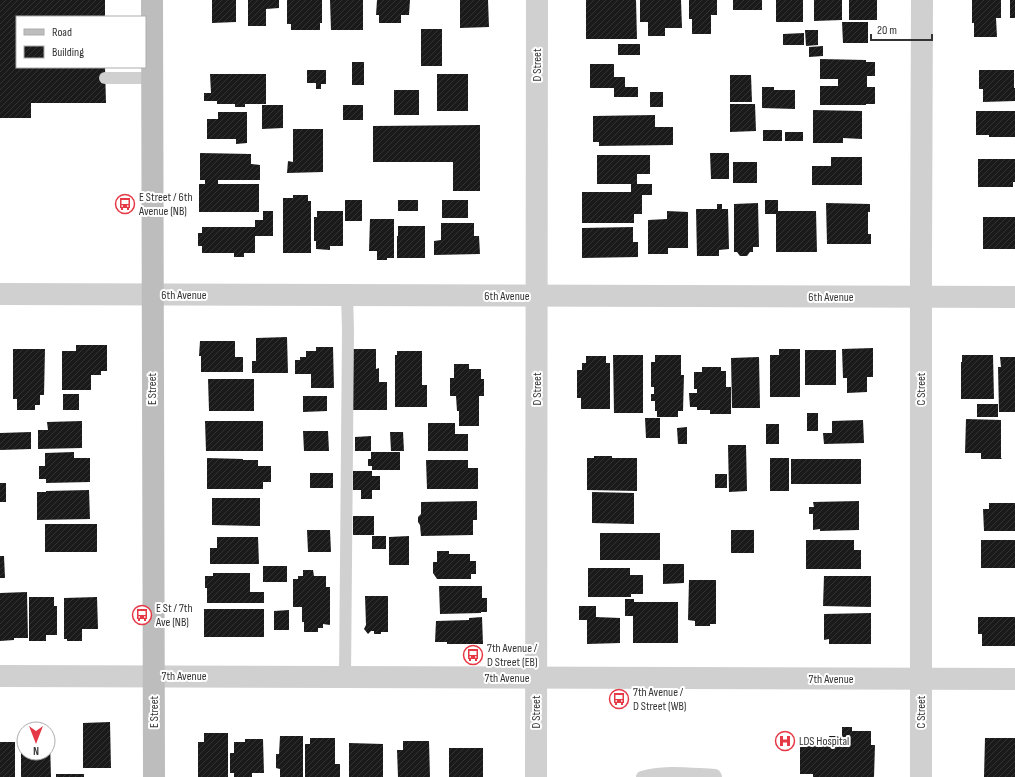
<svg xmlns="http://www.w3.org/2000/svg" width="1015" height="777" font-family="'Sofia Sans Condensed',sans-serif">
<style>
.building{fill:url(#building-hatch)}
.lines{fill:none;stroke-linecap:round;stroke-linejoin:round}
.lane{stroke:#d0d0d0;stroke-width:12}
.street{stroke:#d0d0d0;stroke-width:22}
.secondary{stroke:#bdbdbd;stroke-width:22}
.labels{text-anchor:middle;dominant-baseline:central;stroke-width:4;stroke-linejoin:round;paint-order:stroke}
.street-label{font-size:12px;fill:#333;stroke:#fff}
.poi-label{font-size:12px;fill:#333;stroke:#fff;text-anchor:start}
</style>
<defs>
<pattern id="building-hatch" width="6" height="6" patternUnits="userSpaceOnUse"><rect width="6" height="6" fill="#1a1a1a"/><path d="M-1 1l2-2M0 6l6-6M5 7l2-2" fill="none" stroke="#333"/></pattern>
</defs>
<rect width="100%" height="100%" fill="#fff"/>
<g class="building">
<polygon points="0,0 105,0 105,17 17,17 17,67 105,67 106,103 31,103 31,118 0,118"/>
<polygon points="212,0 236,0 236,22 212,23"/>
<polygon points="248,0 279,0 279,8 266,9 266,26 248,26"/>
<polygon points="287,0 322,0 322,23 320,23 320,30 291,30 291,24 287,24"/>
<polygon points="330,0 363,0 363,30 331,30"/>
<polygon points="377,0 410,0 409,15 401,15 401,23 379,23 379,15 376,15"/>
<polygon points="460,0 488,0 489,27 460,28"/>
<polygon points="586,0 636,0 637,39 586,39"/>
<polygon points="640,0 681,0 682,28 665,28 665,36 648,36 648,22 640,22"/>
<polygon points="689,0 717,0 717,15 711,15 711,34 692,34 692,19 689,19"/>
<rect x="733" y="0" width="29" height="10"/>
<rect x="776" y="0" width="27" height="22"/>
<polygon points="814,0 842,0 842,20 814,21"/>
<rect x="849" y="0" width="28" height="20"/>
<polygon points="972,0 1001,0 1001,18 996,18 997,37 974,37 974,23 972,23"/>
<rect x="1010" y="0" width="5" height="18"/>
<polygon points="842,22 868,22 868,43 843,43"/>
<rect x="421" y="29" width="21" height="37"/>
<polygon points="805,30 818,30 818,45 806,46"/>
<polygon points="804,33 804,45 783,45 783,34"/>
<rect x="618" y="44" width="22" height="11"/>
<polygon points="823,46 823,56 809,57 809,47"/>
<polygon points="820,59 866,60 866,62 875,62 875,76 867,76 867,87 875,87 875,104 866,104 866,105 820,105 820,86 838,86 838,79 820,79"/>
<rect x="352" y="62" width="12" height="23"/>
<polygon points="590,64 614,64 614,77 625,77 625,87 638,87 638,97 614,97 614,88 590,88"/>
<polygon points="307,70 326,70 326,84 321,84 321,89 316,89 316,83 307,83"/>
<polygon points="979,70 1014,70 1014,88 1015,88 1015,101 983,102 983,89 979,89"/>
<polygon points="210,74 266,74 266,104 245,104 245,107 235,107 235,104 217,104 217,101 204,101 204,93 211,93"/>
<rect x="437" y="74" width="31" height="37"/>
<polygon points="730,75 751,75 752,102 730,102"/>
<polygon points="762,87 774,87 774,90 795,90 795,109 762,108"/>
<rect x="394" y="90" width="25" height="25"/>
<rect x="650" y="92" width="13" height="15"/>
<polygon points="730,104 755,104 756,131 730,132"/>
<polygon points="262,105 283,105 283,128 262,129"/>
<rect x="343" y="105" width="20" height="15"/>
<polygon points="813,110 862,111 862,139 843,138 843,143 813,143"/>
<polygon points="976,111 1015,111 1015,137 989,137 989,135 976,135"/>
<polygon points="218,112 247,112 247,143 236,144 236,139 207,139 207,119 218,119"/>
<polygon points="655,115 655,127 673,127 673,145 599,146 599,142 593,142 593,116"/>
<polygon points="480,125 480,191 453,191 453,162 373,162 373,126"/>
<polygon points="293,129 323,129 323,172 287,173 288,161 293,162"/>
<rect x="763" y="130" width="19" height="11"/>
<rect x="785" y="132" width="18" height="9"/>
<polygon points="200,153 251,154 251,164 260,165 260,180 218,180 218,184 259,184 259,212 199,212 199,184 205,184 205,180 200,180"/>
<polygon points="710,153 729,153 729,179 711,179"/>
<polygon points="597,155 650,155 650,174 637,174 637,184 652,184 652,195 642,195 642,214 634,214 634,223 582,223 582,192 631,192 631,184 597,184"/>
<polygon points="831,157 862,157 862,185 812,185 812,166 831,166"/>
<polygon points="978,159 1015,159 1015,182 1013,182 1013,187 978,187"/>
<rect x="733" y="162" width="24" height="21"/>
<polygon points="293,195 308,195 308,201 311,201 311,253 283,253 283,198 293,198"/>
<rect x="345" y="200" width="17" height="21"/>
<rect x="398" y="200" width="20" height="11"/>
<rect x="442" y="200" width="26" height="18"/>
<polygon points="765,200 778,200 778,211 816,211 817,252 776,252 776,214 765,214"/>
<polygon points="758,203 759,247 753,247 753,252 750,252 747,256 740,256 737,252 734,252 734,204"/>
<polygon points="826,203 870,204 870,212 868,212 868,234 871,234 871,244 827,244"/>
<polygon points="717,204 722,204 722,209 728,209 729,249 719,250 719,256 697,256 696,209 717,209"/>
<polygon points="263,211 273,211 273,236 255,236 255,253 244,253 244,257 234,257 234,253 202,253 202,246 198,246 198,233 202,233 202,227 255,227 255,220 263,220"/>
<polygon points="317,211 343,211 343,246 330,246 330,250 316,249 316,241 314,241 314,217 317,217"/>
<polygon points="667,211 688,212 688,248 668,248 668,254 648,254 648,220 667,219"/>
<rect x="983" y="217" width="32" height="32"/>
<polygon points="370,219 394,219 394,258 387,258 387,260 377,260 377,251 369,251"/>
<polygon points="441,223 474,223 474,236 479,236 480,254 434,255 434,241 441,240"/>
<polygon points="398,226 425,226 425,258 397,258 397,236 398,236"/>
<polygon points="633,227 633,242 638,242 638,257 582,258 582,228"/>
<polygon points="287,337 288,373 252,373 252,361 256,361 256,338"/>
<polygon points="200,341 235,341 235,357 243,357 243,372 201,372 201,356 199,356"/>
<polygon points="76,345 107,345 107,371 101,371 101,375 91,375 91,390 62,390 62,351 76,351"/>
<polygon points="316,347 333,347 334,388 311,388 311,374 295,374 295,360 300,360 300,357 306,357 306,351 316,351"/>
<polygon points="873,348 873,377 867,377 867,392 847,393 847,378 843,378 842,349"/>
<polygon points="13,349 45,349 44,395 40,395 40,405 35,405 35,410 17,410 17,399 13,399"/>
<polygon points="352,349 376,349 376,369 379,368 379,382 387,382 387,410 353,410"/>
<polygon points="779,349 800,349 800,397 770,397 770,355 779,355"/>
<rect x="805" y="350" width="31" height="35"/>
<polygon points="397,351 422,351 422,385 427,385 427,407 395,407 395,355 397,355"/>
<polygon points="613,355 643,355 643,413 614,413"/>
<polygon points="655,355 681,355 681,375 684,375 683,411 678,411 678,417 657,417 657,411 655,411 655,401 651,401 651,394 654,394 654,387 651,387 651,362 655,362"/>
<polygon points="962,355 993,355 994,399 961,399 961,362 962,362"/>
<polygon points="586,356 606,356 606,363 610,363 610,409 581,409 581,398 577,398 577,370 582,370 582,363 586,363"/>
<polygon points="759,357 760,408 732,408 731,358"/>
<polygon points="1000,357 1015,357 1015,412 999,412 998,367 1001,367"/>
<polygon points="454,364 469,364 469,369 481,369 481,379 484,379 484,396 479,396 479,426 459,426 459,411 457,411 456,396 450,396 450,378 454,378"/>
<polygon points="702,367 721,367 721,371 726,371 726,387 731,387 731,414 710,414 710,410 697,410 697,407 690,407 689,393 697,393 697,389 694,389 694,372 702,372"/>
<polygon points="208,379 254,379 254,411 209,411"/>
<rect x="63" y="394" width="16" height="16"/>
<polygon points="303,396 327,396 327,411 303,412"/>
<rect x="977" y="404" width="21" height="13"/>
<rect x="807" y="413" width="11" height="18"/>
<polygon points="645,418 660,418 660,438 646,438"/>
<polygon points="966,419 1001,420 1001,458 1002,459 981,459 981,453 965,453"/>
<polygon points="863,420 864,443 824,444 823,433 832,433 832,421"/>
<polygon points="82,421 82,448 38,449 38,430 48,430 47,422"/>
<polygon points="205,421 263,421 263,451 206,451"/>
<polygon points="428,423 455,423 455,434 468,434 468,451 428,451"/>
<rect x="766" y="424" width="13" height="20"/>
<polygon points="687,427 687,444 678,444 677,428"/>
<polygon points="303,431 328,431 329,451 304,451"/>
<polygon points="31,432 31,449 0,450 0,433"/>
<polygon points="390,432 403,432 404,451 391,451"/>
<polygon points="371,436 371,451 355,451 355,437"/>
<polygon points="728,445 746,445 747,491 729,492"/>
<polygon points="74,452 74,458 90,458 90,482 46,483 46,479 39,479 39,466 45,466 45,453"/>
<polygon points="371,452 400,452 400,470 372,470 372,466 368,466 368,459 371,459"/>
<polygon points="594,456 612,456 612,458 637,458 637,491 587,490 587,458 594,458"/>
<polygon points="207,458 243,459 243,460 258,460 258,466 271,466 271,482 263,482 263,489 207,489"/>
<rect x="770" y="458" width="19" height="33"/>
<rect x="791" y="459" width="70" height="25"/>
<polygon points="426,460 468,460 468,468 478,468 478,489 427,489"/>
<polygon points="353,471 372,471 372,476 380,476 380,490 372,490 372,499 361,499 361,490 353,490"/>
<rect x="310" y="473" width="23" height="15"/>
<rect x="715" y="474" width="12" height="14"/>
<rect x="0" y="483" width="6" height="19"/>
<polygon points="89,490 90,519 37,520 37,492 46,492 46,491"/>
<polygon points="592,492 634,493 634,524 592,523"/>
<polygon points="212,498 260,498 260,526 212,525"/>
<polygon points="477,501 477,520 473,520 473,535 421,536 420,525 418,522 418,517 421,514 421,502"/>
<polygon points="859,501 859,530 820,531 820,529 813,530 813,514 809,514 809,507 814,507 813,502"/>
<polygon points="989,503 1015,503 1015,531 984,531 983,509 989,509"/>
<rect x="353" y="516" width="21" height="19"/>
<rect x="45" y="524" width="52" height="28"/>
<polygon points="307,530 330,530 331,552 308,552"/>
<rect x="731" y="530" width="23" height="23"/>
<rect x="600" y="533" width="60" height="27"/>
<rect x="372" y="536" width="14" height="13"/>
<polygon points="409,536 409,565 389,565 389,537"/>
<polygon points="217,537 258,537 259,564 210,564 210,548 217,548"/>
<polygon points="806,540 854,540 854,550 861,550 861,569 806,569"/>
<rect x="981" y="540" width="34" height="28"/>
<polygon points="437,551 449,551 449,554 470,554 470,561 476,561 476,574 471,574 471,579 437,579 433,573 433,562 437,562"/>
<polygon points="0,556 4,556 5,578 0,578"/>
<polygon points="663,564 684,564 684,583 663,584"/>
<rect x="263" y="566" width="24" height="16"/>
<polygon points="588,568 630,568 630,575 643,575 643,594 631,594 631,597 588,597"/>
<polygon points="303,570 313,570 314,576 326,576 326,587 330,587 330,625 323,624 323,628 318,628 318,632 304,632 304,622 302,622 302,607 293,607 293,579 298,579 298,576 303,576"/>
<polygon points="213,573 250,573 250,592 264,592 264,603 207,603 207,588 205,588 205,576 213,576"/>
<polygon points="824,576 871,576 871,607 823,606"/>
<polygon points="689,580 716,580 716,624 710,624 710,626 695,626 695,621 688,620"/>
<polygon points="439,586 482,586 482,598 487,598 487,612 481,612 481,613 440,614"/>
<polygon points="27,592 28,638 14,638 14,640 0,641 0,593"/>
<polygon points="365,596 388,596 388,632 381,632 381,634 374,634 374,631 371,631 368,634 364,629 366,625"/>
<polygon points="29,597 54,597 54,606 57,606 57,635 46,635 46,641 29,641"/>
<polygon points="97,597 98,629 82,629 82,641 67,641 67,639 64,639 64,598"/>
<polygon points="625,599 634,599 634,602 678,602 678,643 633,643 633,616 625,616"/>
<polygon points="579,606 596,606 596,617 620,618 620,643 587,644 587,620 579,620"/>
<rect x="204" y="609" width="60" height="28"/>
<polygon points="289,610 289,630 274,630 274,611"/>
<polygon points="871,613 871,644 829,644 829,639 824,640 824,614"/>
<polygon points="482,617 483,644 447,644 447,642 435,642 436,621 469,620 469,618"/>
<polygon points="978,617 1015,617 1015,646 982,646 982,634 978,634"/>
<polygon points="110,722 111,768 83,768 83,723"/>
<polygon points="842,727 852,727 852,731 871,731 871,745 875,745 874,777 813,777 813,774 800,774 800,744 829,744 829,736 842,736"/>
<polygon points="204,733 228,733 228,777 198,777 198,742 204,742"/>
<polygon points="280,736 303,736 303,777 280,777 280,769 276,768 276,754 279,754"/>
<polygon points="310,738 335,738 335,764 340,764 340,777 305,777 305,744 310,744"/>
<polygon points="985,738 1015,738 1015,777 984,777"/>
<polygon points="245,739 263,739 264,773 252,773 252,777 234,777 234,773 230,773 230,753 234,753 234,742 245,742"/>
<polygon points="48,741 50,741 51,777 21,777 21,742 24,742 24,753 48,753"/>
<polygon points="403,741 429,741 430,777 398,777 397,750 403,750"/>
<rect x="0" y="742" width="15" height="35"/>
<polygon points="349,743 383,744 383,777 349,777"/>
<rect x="449" y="748" width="34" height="29"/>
<rect x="56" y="774" width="28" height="3"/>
</g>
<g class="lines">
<g class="lane">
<polyline points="105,78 152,78"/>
<polyline points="345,677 348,330 347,295"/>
<path d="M642,777C665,770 691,774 715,775L716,777"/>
</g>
<g class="street">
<polyline points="0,294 1015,297"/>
<polyline points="0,676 1015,679"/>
<polyline points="536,777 537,0"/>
<polyline points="921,777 921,258 922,0"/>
</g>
<polyline class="secondary" points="152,0 154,777"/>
</g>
<defs>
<symbol id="bus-ring" viewBox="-11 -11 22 22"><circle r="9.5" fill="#fff" stroke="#e63946" stroke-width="1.5"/><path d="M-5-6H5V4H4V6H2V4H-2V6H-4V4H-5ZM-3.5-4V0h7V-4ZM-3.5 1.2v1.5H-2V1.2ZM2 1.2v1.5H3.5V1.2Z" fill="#e63946"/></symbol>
<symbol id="hospital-ring" viewBox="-11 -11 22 22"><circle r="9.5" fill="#fff" stroke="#e63946" stroke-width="1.5"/><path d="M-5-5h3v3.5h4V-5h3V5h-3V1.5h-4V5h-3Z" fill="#e63946"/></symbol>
</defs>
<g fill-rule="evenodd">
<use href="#bus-ring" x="114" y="193" width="22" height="22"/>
<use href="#bus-ring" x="131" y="604" width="22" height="22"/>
<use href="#bus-ring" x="462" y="644" width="22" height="22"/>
<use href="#bus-ring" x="608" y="688" width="22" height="22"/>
<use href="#hospital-ring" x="774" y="730" width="22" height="22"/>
</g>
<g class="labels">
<g class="street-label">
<text transform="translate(537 65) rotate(-90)">D Street</text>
<text x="184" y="295">6th Avenue</text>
<text x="507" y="296">6th Avenue</text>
<text x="831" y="297">6th Avenue</text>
<text transform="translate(152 389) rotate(-90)">E Street</text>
<text transform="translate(537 389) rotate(-90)">D Street</text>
<text transform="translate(921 389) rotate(-90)">C Street</text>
<text x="184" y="676">7th Avenue</text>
<text x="507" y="678">7th Avenue</text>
<text x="831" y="679">7th Avenue</text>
<text transform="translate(154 712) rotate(-90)">E Street</text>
<text transform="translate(536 712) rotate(-90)">D Street</text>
<text transform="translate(921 712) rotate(-90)">C Street</text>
</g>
<g class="poi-label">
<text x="139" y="197">E Street / 6th<tspan x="139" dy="14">Avenue (NB)</tspan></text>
<text x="156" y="608">E St / 7th<tspan x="156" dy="14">Ave (NB)</tspan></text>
<text x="487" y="648">7th Avenue /<tspan x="487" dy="14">D Street (EB)</tspan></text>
<text x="633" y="692">7th Avenue /<tspan x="633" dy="14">D Street (WB)</tspan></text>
<text x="799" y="741">LDS Hospital</text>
</g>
</g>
<rect x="16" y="16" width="130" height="52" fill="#ffffff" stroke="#adadad"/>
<rect x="24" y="29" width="20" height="6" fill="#bdbdbd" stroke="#adadad"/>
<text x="52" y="36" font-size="12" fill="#333333">Road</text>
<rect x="24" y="46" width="20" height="12" fill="url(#building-hatch)" stroke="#adadad"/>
<text x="52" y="56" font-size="12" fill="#333333">Building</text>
<g transform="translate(36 741) rotate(180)"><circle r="19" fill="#ffffff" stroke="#adadad"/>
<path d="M0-3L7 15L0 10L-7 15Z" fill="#e63946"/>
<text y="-6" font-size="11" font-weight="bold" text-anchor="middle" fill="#333333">N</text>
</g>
<path d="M871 34v6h61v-6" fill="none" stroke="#333333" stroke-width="2"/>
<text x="877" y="34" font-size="12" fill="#333333" stroke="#ffffff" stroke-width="3" paint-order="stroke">20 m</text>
</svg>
